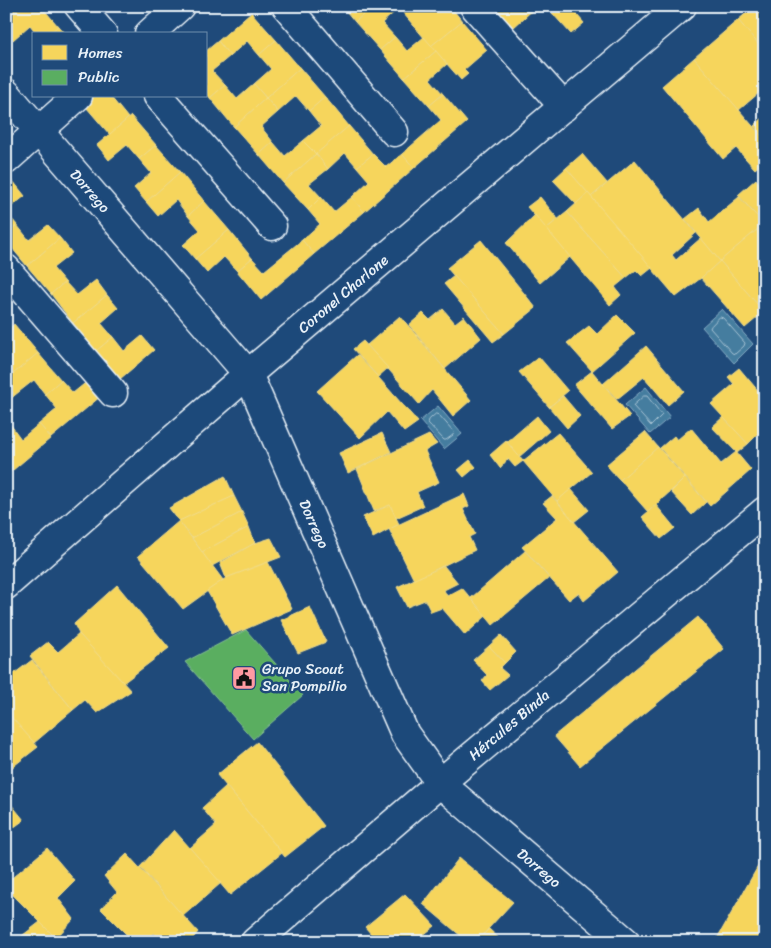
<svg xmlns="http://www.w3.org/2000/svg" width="771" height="948" font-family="Sriracha,sans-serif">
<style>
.water{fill:#457d9f;stroke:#86abc3}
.homes{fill:#f6d55c;stroke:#f2dd8b}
.public{fill:#5aae61;stroke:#85c28e}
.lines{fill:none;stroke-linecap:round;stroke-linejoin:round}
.shore{stroke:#a7c3d4;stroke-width:1}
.minor-casing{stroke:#e8f1f8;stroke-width:31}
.minor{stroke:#1f4a7a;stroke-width:28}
.labels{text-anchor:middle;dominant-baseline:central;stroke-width:5;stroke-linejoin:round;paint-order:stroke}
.street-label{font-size:15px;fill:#e8f1f8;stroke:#1f4a7a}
.poi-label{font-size:15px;fill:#e8f1f8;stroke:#1f4a7a;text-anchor:start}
</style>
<rect width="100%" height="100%" fill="#1f4a7a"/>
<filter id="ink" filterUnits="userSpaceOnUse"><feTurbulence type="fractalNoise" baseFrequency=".02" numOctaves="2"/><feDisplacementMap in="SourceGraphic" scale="10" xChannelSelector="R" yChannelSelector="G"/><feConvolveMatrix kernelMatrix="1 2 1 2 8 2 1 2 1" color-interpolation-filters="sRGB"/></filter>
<g filter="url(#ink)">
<g class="water">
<polygon points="722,309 753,344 734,363 702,327"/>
<polygon points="646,387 670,417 650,434 625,405"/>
<polygon points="438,406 462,434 444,449 420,421"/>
</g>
<g class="homes">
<polygon points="6,6 24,6 6,21"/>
<polygon points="24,6 41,6 58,26 49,34 37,34 30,25 13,40 6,33 6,21"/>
<polygon points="342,6 373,6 355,22"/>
<polygon points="373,6 396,6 398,9 382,23 395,37 380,50 355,22"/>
<polygon points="411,6 450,6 462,21 431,46 403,13"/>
<polygon points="493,6 546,6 547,7 540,12 536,7 513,28"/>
<polygon points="560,6 570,7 584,23 571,34 552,13"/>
<polygon points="755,6 765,6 765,52 738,20"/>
<polygon points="251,12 276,40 259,55 247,41 230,56 218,41"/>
<polygon points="738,20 765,52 765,97 760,92 739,110 694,58"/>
<polygon points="462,21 487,50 464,70 468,74 461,80 431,46"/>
<polygon points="58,26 65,34 49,34"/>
<polygon points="395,37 407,51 424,37 436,51 404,78 380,50"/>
<polygon points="276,40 300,68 266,98 254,84 271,69 259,55"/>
<polygon points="218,41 230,56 212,71 225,85 210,98 206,93 206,51"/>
<polygon points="436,51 447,64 430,79 443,94 429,106 404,78"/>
<polygon points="694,58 765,140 765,161 755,169 736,148 723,159 662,86"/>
<polygon points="300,68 325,97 309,111 296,96 278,112 266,98"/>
<polygon points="254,84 266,98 234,127 210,98 225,85 237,99"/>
<polygon points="443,94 467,122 414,168 402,154 441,120 429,106"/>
<polygon points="85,96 110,96 128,118 110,135 80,100"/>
<polygon points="325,97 349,126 316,154 303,141 321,126 309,111"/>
<polygon points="266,98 278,112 261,127 273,142 259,155 234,127"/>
<polygon points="131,116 156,145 139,159 127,145 109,160 97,145"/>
<polygon points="765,116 765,140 754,126"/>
<polygon points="349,126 373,154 357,167 345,153 328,169 316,154"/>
<polygon points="303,141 316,154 283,183 259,155 273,142 285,156"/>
<polygon points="156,145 180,172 146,202 134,188 151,173 139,159"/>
<polygon points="316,154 328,169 309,184 321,197 308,210 283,183"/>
<polygon points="373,154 386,167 402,154 414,168 364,212 352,197 369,181 357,167"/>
<polygon points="582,154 607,183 591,197 566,168"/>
<polygon points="635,160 696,233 672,255 676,260 701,238 720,261 701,278 676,297 591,197"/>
<polygon points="566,168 588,193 576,204 553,180"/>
<polygon points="180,172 204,201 188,216 176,200 158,216 146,202"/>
<polygon points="756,179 765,190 764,224 738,195"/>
<polygon points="13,181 25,196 6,211 6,186"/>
<polygon points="588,193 652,268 642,276 636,270 626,278 567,212"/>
<polygon points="321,197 334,212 352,197 364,212 314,254 302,240 320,224 308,210"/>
<polygon points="540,197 558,219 546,229 527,207"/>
<polygon points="739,197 764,224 720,261 685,219 699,208 709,222"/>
<polygon points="204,201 229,230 195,259 183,245 200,230 188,216"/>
<polygon points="6,212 17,225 6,235"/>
<polygon points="567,212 626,278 615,287 621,295 610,305 546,229"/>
<polygon points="535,215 570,257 540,283 506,243"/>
<polygon points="764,224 765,253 758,257 765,265 764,312 720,261"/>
<polygon points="17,225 29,240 48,225 60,238 27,266 6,241 6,235"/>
<polygon points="229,230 252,258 237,271 224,257 207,273 195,259"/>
<polygon points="60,238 72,253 53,268 65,282 51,294 27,266"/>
<polygon points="302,240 314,254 261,300 237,271 252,258 264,271"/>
<polygon points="481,240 536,308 504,334 447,268"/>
<polygon points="720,261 764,312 745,328 701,278"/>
<polygon points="454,276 504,334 493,342 444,284"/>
<polygon points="96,280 107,295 73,323 51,294 65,282 77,295"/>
<polygon points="107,295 118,308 101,323 113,337 96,351 73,323"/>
<polygon points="443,309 455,323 464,316 481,338 445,369 409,325 423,313 430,320"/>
<polygon points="617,315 635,333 592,371 567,343 589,326 597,334"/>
<polygon points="400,316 471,400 453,416 432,390 419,404 367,345"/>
<polygon points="14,324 38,353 6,380 6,356 9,353 6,349 6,331"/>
<polygon points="142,336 154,350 120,379 96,351 113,337 124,351"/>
<polygon points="363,341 388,368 378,377 353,349"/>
<polygon points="646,346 684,391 668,405 644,377 617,399 603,384"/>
<polygon points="38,353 61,380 45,394 34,380 15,395 6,384 6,380"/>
<polygon points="357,355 378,377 418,422 404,432 387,412 360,438 317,391"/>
<polygon points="539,357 568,391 549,407 519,372"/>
<polygon points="739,368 765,399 765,438 759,433 748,444 711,404 734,384 728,377"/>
<polygon points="592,371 630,416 612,429 574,385"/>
<polygon points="61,380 73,393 89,380 101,396 51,438 39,424 57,409 45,394"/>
<polygon points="6,384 15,395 6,403"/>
<polygon points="563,396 580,416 567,428 549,407"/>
<polygon points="537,416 549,431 519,457 507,442"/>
<polygon points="723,417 748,444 737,453 712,427"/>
<polygon points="10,424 21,439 39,424 51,438 6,476 6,427"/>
<polygon points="691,428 721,464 736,452 751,470 710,506 660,448 674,436 677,440"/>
<polygon points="645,432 658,447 620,480 606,465"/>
<polygon points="382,433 391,452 348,473 339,453"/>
<polygon points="558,433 592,472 557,501 523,461"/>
<polygon points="429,435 437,444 425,451 439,482 417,492 423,506 396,518 390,505 374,511 357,469"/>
<polygon points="506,441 523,461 515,467 508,459 500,468 490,455"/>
<polygon points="658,447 685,478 648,512 620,480"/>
<polygon points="470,460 476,467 464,477 458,470"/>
<polygon points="225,476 234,496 179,521 169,508"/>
<polygon points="685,478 706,502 692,515 671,492"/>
<polygon points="571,489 589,510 574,522 557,501"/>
<polygon points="464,494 469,506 463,509 475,534 469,537 475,550 414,580 389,529"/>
<polygon points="234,496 242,512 192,538 179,521"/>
<polygon points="552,496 618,572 584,601 578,593 569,600 522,547 557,518 543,503"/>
<polygon points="390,505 399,524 373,538 363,517"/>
<polygon points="656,505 675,528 661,539 642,517"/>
<polygon points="242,512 249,527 202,552 192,538"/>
<polygon points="179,521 223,580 183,609 138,556"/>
<polygon points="249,527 255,543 212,566 202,552"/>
<polygon points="271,538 281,557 226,578 220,563 255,543"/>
<polygon points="525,551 549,578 493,625 471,598"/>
<polygon points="268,562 292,609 232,635 207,591 226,578"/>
<polygon points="444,566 458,583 444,590 447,596 462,588 486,616 465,635 442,608 431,612 425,600 407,607 397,587"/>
<polygon points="117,585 169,648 123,683 79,634 74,624"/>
<polygon points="310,607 326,642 298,653 281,620"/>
<polygon points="698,617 724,649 580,766 554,736"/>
<polygon points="79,634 131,691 97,713 85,700 73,710 30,656 48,642 58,652"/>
<polygon points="501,635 516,652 505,663 489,646"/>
<polygon points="489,646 505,663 500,668 508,675 490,690 482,681 487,675 473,660"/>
<polygon points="32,660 73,710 34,743 6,711 6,680"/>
<polygon points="6,711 38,747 6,772"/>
<polygon points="257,742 324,826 285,857 217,775"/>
<polygon points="226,786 282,853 230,895 190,848 216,825 202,808"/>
<polygon points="6,798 24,820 6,833"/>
<polygon points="174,830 221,883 183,916 140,867"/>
<polygon points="47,848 75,881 58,898 74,919 56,938 6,888 6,883"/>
<polygon points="127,854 198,932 190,942 160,942 154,933 142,942 134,942 101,909 117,892 104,876"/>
<polygon points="765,854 765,940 764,942 715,942"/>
<polygon points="459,858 513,902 476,942 468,942 423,904"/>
<polygon points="405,894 435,926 414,942 378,942 365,927"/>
<polygon points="40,922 59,942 14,942"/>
<polygon points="489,929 503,942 476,942"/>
</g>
<polygon class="public" points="246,630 303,695 253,739 185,662"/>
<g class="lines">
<g class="shore">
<polygon points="720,317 723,318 745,343 744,346 735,354 732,353 710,328 711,326"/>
<polygon points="644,396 647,396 662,415 651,426 633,406"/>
<polygon points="436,414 439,415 454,432 453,435 446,440 444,440 428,423 429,420"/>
</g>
<defs>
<g id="minor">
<polyline points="79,6 103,34"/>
<polyline points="286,6 394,132"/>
<polyline points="474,6 564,107"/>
<polyline points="149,34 180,6"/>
<polyline points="6,93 248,374 405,734 440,783 626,942"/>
<polyline points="158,96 272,226"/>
<polyline points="6,160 78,96"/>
<polyline points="6,269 113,393"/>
<polyline points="6,585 248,374 682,6"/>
<polyline points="255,942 440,783 765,511"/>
</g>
</defs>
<use href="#minor" class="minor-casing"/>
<use href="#minor" class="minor"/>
</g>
</g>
<defs>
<symbol id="civic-square" viewBox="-11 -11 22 22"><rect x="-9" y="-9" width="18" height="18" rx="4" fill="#ff9aa2" stroke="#1f4a7a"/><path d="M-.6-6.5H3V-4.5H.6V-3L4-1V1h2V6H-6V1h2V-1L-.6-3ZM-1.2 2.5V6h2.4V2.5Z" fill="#111"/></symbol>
</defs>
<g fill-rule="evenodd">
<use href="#civic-square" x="230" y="664" width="28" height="28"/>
</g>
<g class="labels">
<g class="street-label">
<text transform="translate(90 191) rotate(49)">Dorrego</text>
<text transform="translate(343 294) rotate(-40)">Coronel Charlone</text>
<text transform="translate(314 524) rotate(66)">Dorrego</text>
<text transform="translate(509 725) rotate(-40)">Hércules Binda</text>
<text transform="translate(539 868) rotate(40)">Dorrego</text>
</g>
<g class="poi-label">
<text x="262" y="669">Grupo Scout<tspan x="262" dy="17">San Pompilio</tspan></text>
</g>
</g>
<rect width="771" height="948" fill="none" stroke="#1f4a7a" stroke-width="25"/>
<rect x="12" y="12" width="746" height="923" fill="none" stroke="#e8f1f8" stroke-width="2" filter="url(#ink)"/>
<rect x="32" y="32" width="175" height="65" fill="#1f4a7a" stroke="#6f8dac"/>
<rect x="42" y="45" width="25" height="15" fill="#f6d55c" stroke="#6f8dac"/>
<text x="78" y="58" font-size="15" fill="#e8f1f8">Homes</text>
<rect x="42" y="70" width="25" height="15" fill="#5aae61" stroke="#6f8dac"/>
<text x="78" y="82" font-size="15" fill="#e8f1f8">Public</text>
</svg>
